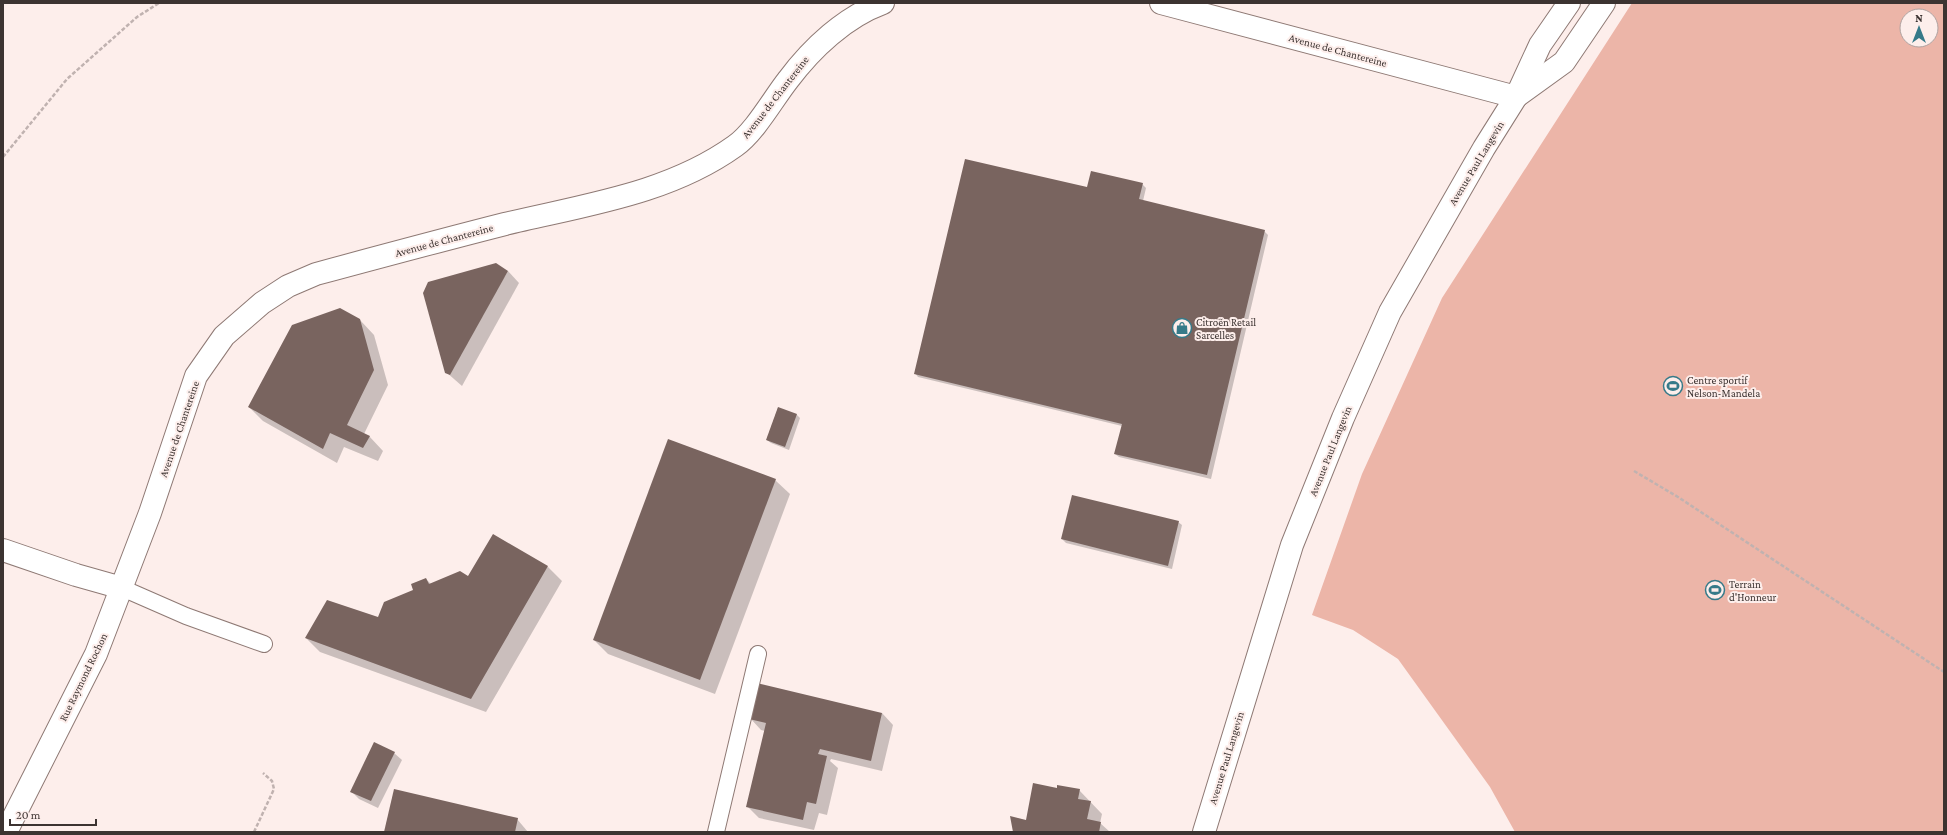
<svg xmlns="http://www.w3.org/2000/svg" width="1947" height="835" font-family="'Crimson Pro',serif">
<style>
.green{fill:#ecb5a8;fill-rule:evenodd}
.shadow{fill:#0003}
.building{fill:#79645f}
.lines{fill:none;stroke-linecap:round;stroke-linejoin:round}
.lane-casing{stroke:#8e7974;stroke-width:18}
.street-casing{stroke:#8e7974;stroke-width:24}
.path{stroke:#c0b2b0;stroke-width:2.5;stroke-dasharray:4 2;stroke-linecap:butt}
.lane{stroke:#fff;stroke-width:16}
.street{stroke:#fff;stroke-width:22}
.labels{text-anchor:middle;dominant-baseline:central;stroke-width:4;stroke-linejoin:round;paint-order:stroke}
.street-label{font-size:11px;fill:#3c3331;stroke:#fdeeeb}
.poi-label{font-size:11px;fill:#3c3331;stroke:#fdeeeb;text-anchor:start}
</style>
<rect width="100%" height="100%" fill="#fdeeeb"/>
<path class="green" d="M1632,3H1944V832H1515L1490,787L1398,659L1353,630L1312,615L1362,474L1442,298ZM1907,16H1931V40H1907Z"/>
<g class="shadow">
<polygon points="1142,184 1146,188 1143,201 1264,231 1268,235 1211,479 1119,457 1115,454 1122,426 918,377 915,373"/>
<polygon points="508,271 519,283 462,386 446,372"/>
<polygon points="360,320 374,335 388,385 364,434 369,436 383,451 378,461 344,447 337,463 263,421 249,407"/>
<polygon points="778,408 797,415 800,418 789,450 771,443 767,440"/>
<polygon points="775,480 790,494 715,694 608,654 594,640"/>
<polygon points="1178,522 1182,525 1172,569 1066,543 1062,539"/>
<polygon points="548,567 562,581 486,712 320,652 306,638 378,618 415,591 426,579 431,584"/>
<polygon points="882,713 893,725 882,771 831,759 830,761 838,768 827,815 819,813 814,830 759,818 747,806 765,731 761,730 750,718"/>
<polygon points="394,753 402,760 378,808 359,799 352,792"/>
<polygon points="1058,789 1079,790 1102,814 1100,823 1110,832 1014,832"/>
<polygon points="517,819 528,832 386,832"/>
</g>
<g class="building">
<polygon points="965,159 1087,187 1091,171 1143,183 1139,199 1265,230 1207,475 1114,454 1122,424 914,374"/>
<polygon points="496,263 508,271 450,375 445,373 423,293 428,282"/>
<polygon points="340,308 360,319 374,370 347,425 370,436 363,448 330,433 323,449 248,407 292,325"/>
<polygon points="778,407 797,414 785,447 766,440"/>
<polygon points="668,439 776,479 700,680 593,640"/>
<polygon points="1072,495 1179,521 1168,566 1061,539"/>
<polygon points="493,534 548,566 471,699 305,638 327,600 378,617 384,602 413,590 411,584 426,578 429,584 460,571 468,576"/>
<polygon points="757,683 882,713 871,761 820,749 818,754 827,756 816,804 807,802 803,820 746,807 766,723 749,719"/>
<polygon points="374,742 395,752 371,801 350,792"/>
<polygon points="1033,783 1057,788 1057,785 1080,789 1078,799 1091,801 1087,819 1101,822 1099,832 1013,832 1010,816 1026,820"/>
<polygon points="394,789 518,818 515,832 384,832"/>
</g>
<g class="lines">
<defs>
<g id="lane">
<polyline points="122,588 186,616 264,644"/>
<polyline points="716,832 758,654"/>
</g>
<g id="street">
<polyline points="1161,3 1516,97"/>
<polyline points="1517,96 1564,62 1604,3"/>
<polyline points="3,550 76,575 122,588"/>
<path d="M6,832L96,654L150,513L196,376L224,336L262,303L288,286L316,274C379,257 442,240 505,224C584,205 668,194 735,146C755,132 773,99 788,80C812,48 845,17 883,3"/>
<polyline points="1204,832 1292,545 1343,418 1390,312 1484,148 1516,97 1540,45 1569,3"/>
</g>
</defs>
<use href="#lane" class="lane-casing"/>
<use href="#street" class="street-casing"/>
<g class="path">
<polyline points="3,157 67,79 137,17 159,3"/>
<polyline points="1634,471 1678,497 1944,672"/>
<polyline points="254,832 274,789 272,781 263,773"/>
</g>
<use href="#lane" class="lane"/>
<use href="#street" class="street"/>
</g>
<defs>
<symbol id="shop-ring" viewBox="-11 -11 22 22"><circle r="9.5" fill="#fdeeeb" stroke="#367a89" stroke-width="1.5"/><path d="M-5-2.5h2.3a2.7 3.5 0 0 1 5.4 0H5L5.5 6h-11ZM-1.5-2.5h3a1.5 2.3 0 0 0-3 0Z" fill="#367a89"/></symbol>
<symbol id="stadium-ring" viewBox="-11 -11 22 22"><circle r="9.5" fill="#fdeeeb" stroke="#367a89" stroke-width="1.5"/><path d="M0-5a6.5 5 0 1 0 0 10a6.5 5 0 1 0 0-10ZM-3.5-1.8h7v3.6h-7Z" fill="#367a89"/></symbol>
</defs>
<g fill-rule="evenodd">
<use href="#shop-ring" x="1171" y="317" width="22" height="22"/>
<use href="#stadium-ring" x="1662" y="375" width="22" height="22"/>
<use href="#stadium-ring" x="1704" y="579" width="22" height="22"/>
</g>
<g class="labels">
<g class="street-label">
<text transform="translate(1338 50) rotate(15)">Avenue de Chantereine</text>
<text transform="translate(775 97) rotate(-52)">Avenue de Chantereine</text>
<text transform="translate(1476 163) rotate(-59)">Avenue Paul Langevin</text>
<text transform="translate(444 240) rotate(-15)">Avenue de Chantereine</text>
<text transform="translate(179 429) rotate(-71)">Avenue de Chantereine</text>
<text transform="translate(1330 451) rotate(-68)">Avenue Paul Langevin</text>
<text transform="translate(83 677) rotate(-64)">Rue Raymond Rochon</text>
<text transform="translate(1226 758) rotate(-73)">Avenue Paul Langevin</text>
</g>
<g class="poi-label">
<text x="1196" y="322">Citroën Retail<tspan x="1196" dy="13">Sarcelles</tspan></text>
<text x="1687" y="380">Centre sportif<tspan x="1687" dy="13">Nelson-Mandela</tspan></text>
<text x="1729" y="584">Terrain<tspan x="1729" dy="13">d'Honneur</tspan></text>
</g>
</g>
<rect width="1947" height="835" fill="none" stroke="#3c3331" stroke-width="8"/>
<g transform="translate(1919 28)"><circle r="19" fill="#fdeeeb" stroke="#b0a3a1"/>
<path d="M0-3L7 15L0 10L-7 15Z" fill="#367a89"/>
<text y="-6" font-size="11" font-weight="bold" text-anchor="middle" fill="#3c3331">N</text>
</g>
<path d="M10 819v6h86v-6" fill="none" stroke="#3c3331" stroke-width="2"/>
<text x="16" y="819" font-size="12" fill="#3c3331" stroke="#fdeeeb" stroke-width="3" paint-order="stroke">20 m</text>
</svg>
